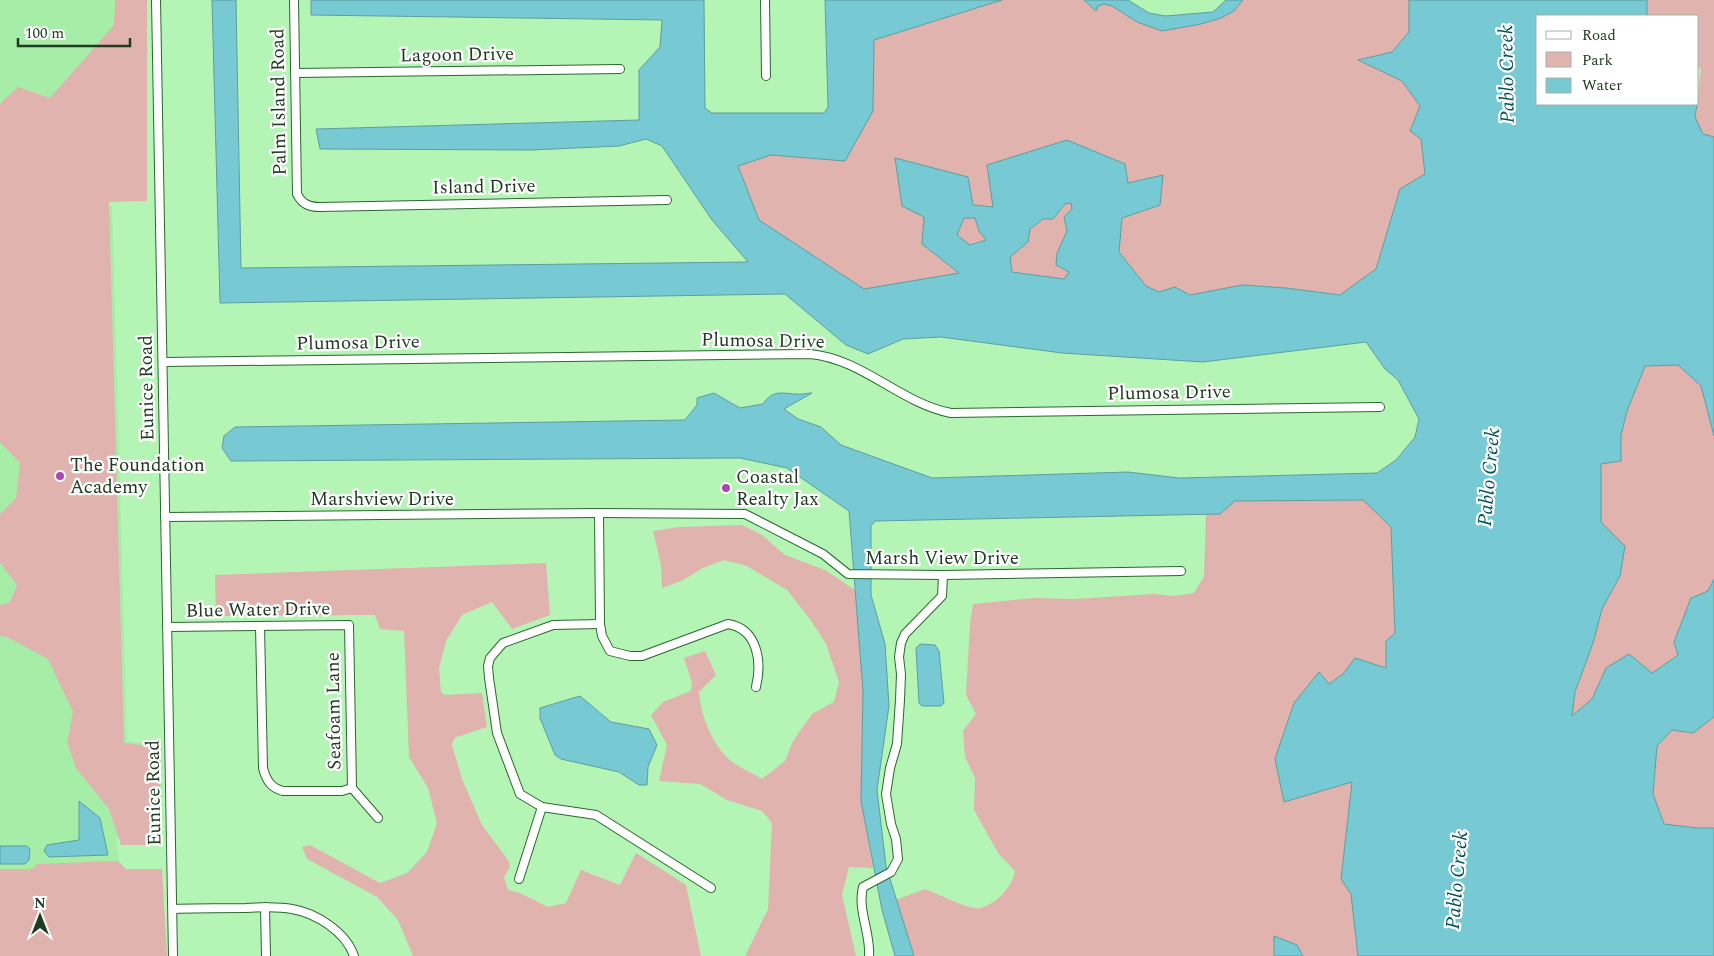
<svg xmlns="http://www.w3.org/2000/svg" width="1714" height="956" font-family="Spectral,serif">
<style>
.built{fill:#a6eda7}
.green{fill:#e0b3ae}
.water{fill:#77c9d3;stroke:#5d9e9e;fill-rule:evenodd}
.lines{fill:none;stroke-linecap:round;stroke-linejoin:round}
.minor-casing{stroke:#2a682f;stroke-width:10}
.minor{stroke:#fff;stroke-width:8}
.poi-dot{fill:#a948b0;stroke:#fff;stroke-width:2}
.labels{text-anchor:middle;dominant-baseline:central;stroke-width:4.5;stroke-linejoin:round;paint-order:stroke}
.street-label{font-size:19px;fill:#213b22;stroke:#fff}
.poi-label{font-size:19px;fill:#213b22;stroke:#fff;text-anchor:start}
.water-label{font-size:20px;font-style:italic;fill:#005057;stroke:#fff}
</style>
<rect width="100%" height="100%" fill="#b4f5b5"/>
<g class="built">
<polygon points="0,0 143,0 145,102 0,102"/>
<polygon points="112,206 127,742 162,743 163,838 116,837 120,869 0,869 0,209"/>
</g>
<g class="green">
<polygon points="115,0 147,0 147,201 109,202 124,743 159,747 160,845 121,845 109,809 76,768 67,742 73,712 48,659 7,637 0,636 0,605 10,602 17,585 0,563 0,514 16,498 20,463 0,442 0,104 18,87 50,98 114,25"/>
<polygon points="1002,0 1084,0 1097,11 1097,7 1104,4 1112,6 1122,13 1162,31 1201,24 1221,18 1234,11 1243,0 1409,0 1409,32 1392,52 1359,60 1402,81 1420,106 1410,130 1421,139 1425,174 1400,189 1376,269 1340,295 1286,288 1242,285 1190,295 1175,287 1159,292 1146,286 1119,252 1122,218 1160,205 1163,175 1128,183 994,207 973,205 924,217 960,273 864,289 759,220 738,166 771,155 845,161 873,111 874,40"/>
<polygon points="1647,0 1714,0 1714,137 1703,134 1695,117 1701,69 1698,68 1698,16 1647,16"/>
<polygon points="1072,203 1072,209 1064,217 1067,231 1057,253 1056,265 1069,272 1064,279 1012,272 1010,257 1028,242 1030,229 1043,219 1053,219 1065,204"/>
<polygon points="964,218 975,218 979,231 986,240 970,245 957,235"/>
<polygon points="1678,365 1701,386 1714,436 1714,579 1678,654 1652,673 1629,655 1606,668 1592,699 1572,717 1575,692 1593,643 1602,609 1620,576 1601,522 1601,463 1621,461 1621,435 1627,411 1645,366"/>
<path d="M1364,500L1391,527L1395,633L1386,641V668L1343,674L1328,684L1319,673L1352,781L1341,879L1351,894L1358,956H1303L1297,945L1274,936V956H914L896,900L925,889C938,894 962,906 974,908C992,910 1012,888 1015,871L998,853L974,810L975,778L965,757L963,731L976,714L966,695L970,623L973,604L1033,598L1074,599L1154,594L1174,596L1194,593L1204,576L1206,514H1220L1235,501Z"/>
<path d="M742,525L762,535L785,555L825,570L855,590L863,691L861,801L873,868L849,867L842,895L856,956H745L768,909L772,823L762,811L727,800L700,784L659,781L667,745L651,715L663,702L691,691L692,683L684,658L705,651L716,675L699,692C701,716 712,745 731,761C740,768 752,773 762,779L785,761L793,741L812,714L834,702L839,682L826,644L810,619L787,590L747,566L724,560L703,568L681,581L662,588L661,565L653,531L679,527Z"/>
<polygon points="546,563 550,615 512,629 492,602 462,615 446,641 439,668 441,692 445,695 482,693 487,727 454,738 452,745 462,779 482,825 508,860 510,867 504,877 508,890 520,893 548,907 566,903 581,870 620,885 636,853 686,885 701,956 413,956 398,920 377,897 307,859 302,847 310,845 380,883 407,873 427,852 437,823 428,788 409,757 404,631 380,629 375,615 216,616 215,575"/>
<polygon points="1714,717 1714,828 1697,828 1664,824 1653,794 1657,747 1672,730 1693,733"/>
<polygon points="118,861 126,869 162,869 167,956 0,956 0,869 32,869 37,864"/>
</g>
<g class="water">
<path d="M212,0H236L241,268L748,262L712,220L662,146L646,139L619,146L532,150L320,149L316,129L639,120V70L660,47L662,20L311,15V0H704L705,108L712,113H824L828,107L825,0H1002L874,40L873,111L845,161L771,155L738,166L759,220L864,289L959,273L922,244L924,217L902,206L895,158L968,177L973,205L993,207L987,165L1067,140L1125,164L1128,183L1163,175L1160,205L1122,218L1119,252L1146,286L1159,292L1175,287L1190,295L1242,285L1286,288L1340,295L1376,269L1400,189L1425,174L1421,139L1410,131L1420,106L1402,81L1358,60L1392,52L1409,32V0H1647V16H1538V104H1697L1695,117L1703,134L1714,137V436L1701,386L1678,365L1645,366L1627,411L1621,435V461L1601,464V522L1625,546L1620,576L1602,609L1593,643L1575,692L1572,716L1592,699L1606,668L1629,654L1652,673L1678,655L1674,642L1691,598L1708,591L1714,579V717L1693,733L1672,730L1657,746L1653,794L1664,824L1697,828H1714V956H1358L1351,894L1341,879L1352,782L1284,802L1275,759L1294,703L1319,672L1329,684L1343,674L1355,658L1386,668V641L1395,633L1391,527L1363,500L1235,501L1220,514L875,521L871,526V595L885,644L889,706L877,790L886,866L914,956H895L882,910L861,801L863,691L849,511L787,468L740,458L231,461L222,448L224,436L235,427L685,420L697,405V398L714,393L740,408L763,404C772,390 781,393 795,394C801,395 806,393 812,393L784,409L798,419L821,427L841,445L932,478L1128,472L1179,478L1377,473L1396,460L1415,437L1419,419L1398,380L1385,369L1366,342L1203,362L1062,353L941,337L903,339L868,354L846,345L785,294L220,303ZM1071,203L1072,209L1064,217L1067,231L1057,253L1056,265L1069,272L1064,279L1012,272L1010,257L1028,242L1030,229L1043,219H1053L1065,204ZM964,218H975L979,231L986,240L970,245L957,235Z"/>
<polygon points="1084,0 1128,0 1149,13 1165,16 1213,12 1226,0 1243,0 1234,11 1221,18 1201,24 1162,31 1137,22 1112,6 1104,4 1098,6 1096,11"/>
<polygon points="920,644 935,645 939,651 944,703 941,706 922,706 919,703 916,648"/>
<polygon points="580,696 611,722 649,729 657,745 648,767 647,785 639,785 619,772 561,759 555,755 540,718 540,708"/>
<polygon points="79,801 100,818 108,855 49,857 44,851 47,845 79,840"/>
<polygon points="0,846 27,846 30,849 29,860 25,864 0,864"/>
<polygon points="1274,936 1297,945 1303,956 1274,956"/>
</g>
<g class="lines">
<defs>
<g id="minor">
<polyline points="156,0 173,956"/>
<path d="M294,0L297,194C302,204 309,207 320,207L667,200"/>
<polyline points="765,0 766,76"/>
<polyline points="295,73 620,69"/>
<path d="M163,362L810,354C863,359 900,403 951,413L1380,407"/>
<path d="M599,513L600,624L602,636L610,651L630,656H642L728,624C758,629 762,662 756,687"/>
<polyline points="165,517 599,513 745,514 823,554 848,574 943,575 1181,571"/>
<polyline points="600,624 553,625 503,643 490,658 488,666 489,678 497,733 520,794 542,807 596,815 711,888"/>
<path d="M260,626L263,768C266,780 271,788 283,791H342L352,788"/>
<polyline points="167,627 349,625 352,788 378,818"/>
<polyline points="519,879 542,807"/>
<polyline points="265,907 266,956"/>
<path d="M173,909C197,908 221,908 246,908C261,907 277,906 292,909C316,913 346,932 354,956"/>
<path d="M869,956C871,934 857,909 863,887L891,872L898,859L896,839L891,824L886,794L890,768L897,744L900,700L901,674L899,657L901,643L905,634L942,596L943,575"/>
</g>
</defs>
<use href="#minor" class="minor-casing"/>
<use href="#minor" class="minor"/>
</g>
<g class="poi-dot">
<circle cx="60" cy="476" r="5"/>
<circle cx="726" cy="488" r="5"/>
</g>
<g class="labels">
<g class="street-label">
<text transform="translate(457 55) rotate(-1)">Lagoon Drive</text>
<text transform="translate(279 102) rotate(-91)">Palm Island Road</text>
<text transform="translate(484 187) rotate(-1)">Island Drive</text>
<text transform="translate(763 341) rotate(1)">Plumosa Drive</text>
<text transform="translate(358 343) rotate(-1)">Plumosa Drive</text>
<text transform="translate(147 388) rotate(-91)">Eunice Road</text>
<text transform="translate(1169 393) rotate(-1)">Plumosa Drive</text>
<text x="382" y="499">Marshview Drive</text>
<text x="942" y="558">Marsh View Drive</text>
<text transform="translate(258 610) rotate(-1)">Blue Water Drive</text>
<text transform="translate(334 711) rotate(-91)">Seafoam Lane</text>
<text transform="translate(154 793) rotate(-91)">Eunice Road</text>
</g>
<g class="poi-label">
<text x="70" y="465">The Foundation<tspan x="70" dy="22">Academy</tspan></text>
<text x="736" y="477">Coastal<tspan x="736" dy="22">Realty Jax</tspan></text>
</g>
<g class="water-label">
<text transform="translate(1507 74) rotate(-91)">Pablo Creek</text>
<text transform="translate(1489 477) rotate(-85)">Pablo Creek</text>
<text transform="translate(1457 880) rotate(-85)">Pablo Creek</text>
</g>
</g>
<rect x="1536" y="15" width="162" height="90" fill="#ffffff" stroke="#a6b1a7"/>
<rect x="1546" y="31" width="25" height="8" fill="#ffffff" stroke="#a6b1a7"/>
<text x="1582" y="40" font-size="15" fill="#213b22">Road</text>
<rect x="1546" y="52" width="25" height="15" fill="#e0b3ae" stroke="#a6b1a7"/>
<text x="1582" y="65" font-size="15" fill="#213b22">Park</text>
<rect x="1546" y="78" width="25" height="15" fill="#77c9d3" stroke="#a6b1a7"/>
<text x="1582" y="90" font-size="15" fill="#213b22">Water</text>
<g transform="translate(40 916)" stroke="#ffffff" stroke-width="4" paint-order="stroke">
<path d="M0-4L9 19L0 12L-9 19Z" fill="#213b22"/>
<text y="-8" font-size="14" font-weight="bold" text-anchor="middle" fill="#213b22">N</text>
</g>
<path d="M18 38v8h112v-8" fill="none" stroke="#213b22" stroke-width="2.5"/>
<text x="25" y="38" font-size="15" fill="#213b22" stroke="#ffffff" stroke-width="4" paint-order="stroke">100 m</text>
</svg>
